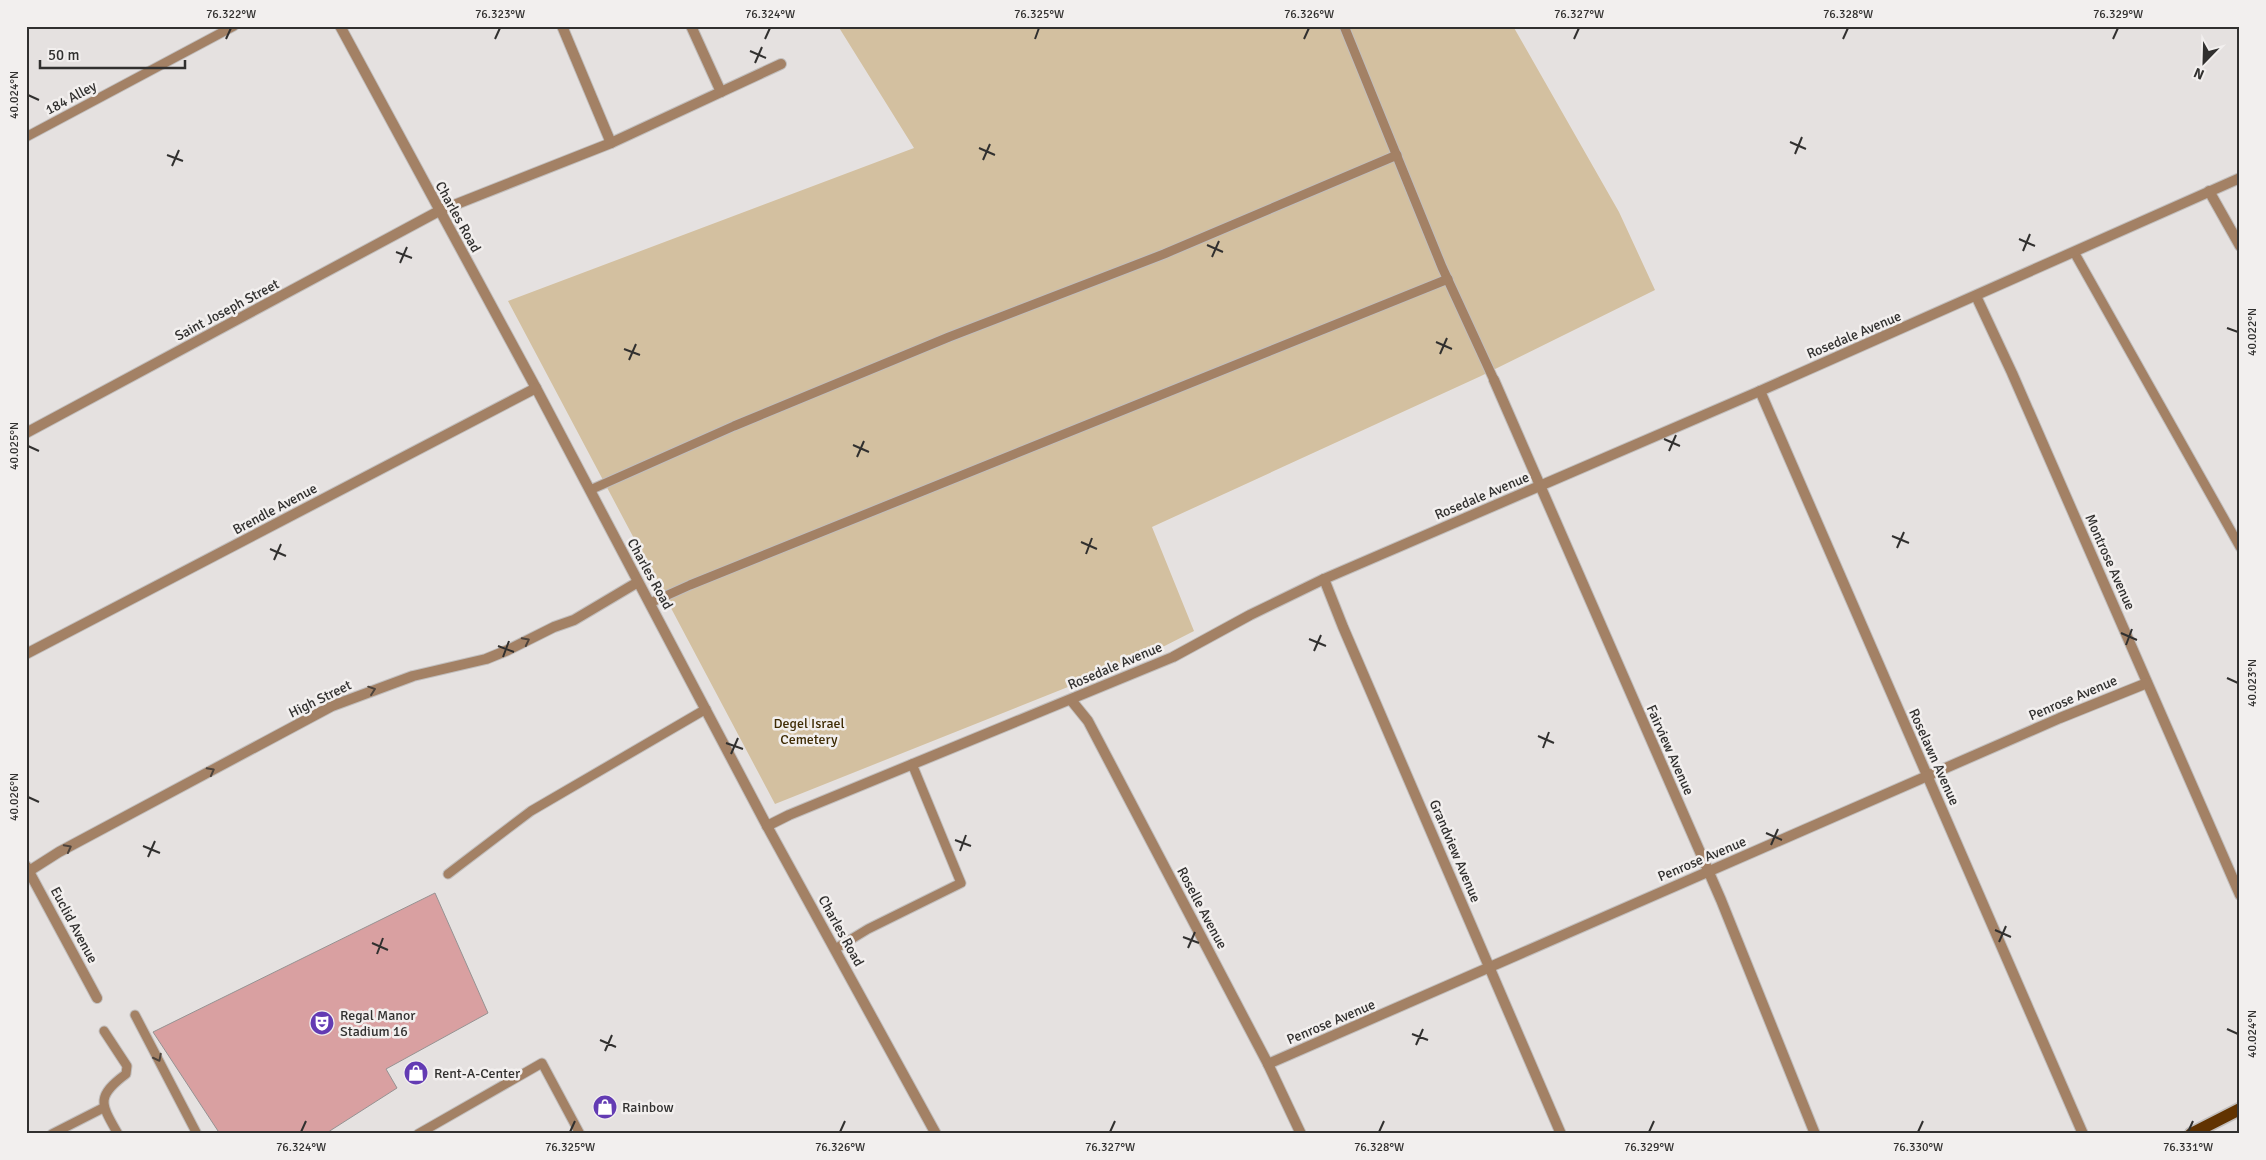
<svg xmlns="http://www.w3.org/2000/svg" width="2266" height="1160" font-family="Signika,sans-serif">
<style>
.green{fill:#d3c0a0}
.building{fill:#d9a0a1;stroke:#969292}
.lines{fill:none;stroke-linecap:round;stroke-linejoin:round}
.lane-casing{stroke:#c1bebd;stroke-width:11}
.street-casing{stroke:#c1bebd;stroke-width:12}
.primary-casing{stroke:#c1bebd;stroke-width:15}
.lane{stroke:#a38165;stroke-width:9}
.street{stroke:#a38165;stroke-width:10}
.primary{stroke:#613301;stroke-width:12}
.oneway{stroke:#4e443c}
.ticks{fill:none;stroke:#31302f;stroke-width:2}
.labels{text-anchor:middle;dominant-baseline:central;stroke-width:5;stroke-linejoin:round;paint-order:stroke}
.street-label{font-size:14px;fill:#31302f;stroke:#f2efee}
.park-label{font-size:14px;fill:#3f2c05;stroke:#f2efee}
.poi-label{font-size:14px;fill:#31302f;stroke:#f2efee;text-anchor:start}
.neatline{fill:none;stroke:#31302f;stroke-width:2}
.ticks-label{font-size:12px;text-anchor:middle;fill:#31302f}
</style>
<rect width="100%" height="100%" fill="#e5e1e0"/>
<polygon class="green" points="838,26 1513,26 1619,212 1655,290 1481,376 1152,527 1194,631 1143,657 775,804 508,301 914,148"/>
<polygon class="building" points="435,893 488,1013 386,1069 397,1088 325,1134 220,1134 153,1032"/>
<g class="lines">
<defs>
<g id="lane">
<polyline points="1344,26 1442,267 1494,380"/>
<polyline points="26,137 234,26"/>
<polyline points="2074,252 2240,547"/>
<polyline points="590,490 734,426 949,337 1164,254 1397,155"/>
<polyline points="650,603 690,585 1448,279"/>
<polyline points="448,874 531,811 706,709"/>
<polyline points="835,949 868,929 961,883 912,764"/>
<polyline points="135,1015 197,1134"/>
<path d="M104,1031L127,1066L126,1074C95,1097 101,1104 118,1134"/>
<polyline points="52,1134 103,1108"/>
<polyline points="418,1134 542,1063 580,1134"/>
</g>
<g id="street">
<polyline points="340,26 536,388 767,826 936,1134"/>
<polyline points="562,26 611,143"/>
<polyline points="691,26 721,92"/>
<polyline points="2209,191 2240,246"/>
<polyline points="1976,296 2012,373 2240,895"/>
<polyline points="1494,380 1721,900 1815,1134"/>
<polyline points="1760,391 2083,1134"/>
<polyline points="26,433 439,211 611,143 781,64"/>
<polyline points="1324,579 1343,627 1561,1134"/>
<polyline points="26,654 536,388"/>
<polyline points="1071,700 1088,721 1268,1064 1301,1134"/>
<polyline points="767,826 789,815 1173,657 1250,615 1324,579 1760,391 2240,178"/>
<polyline points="26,866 97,998"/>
<polyline points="26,873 59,852 332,706 413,676 486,659 508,650 554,627 574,620 638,582"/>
<polyline points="1268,1064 2060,718 2147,683"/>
</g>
<polyline id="primary" points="2191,1134 2240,1109"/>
</defs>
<use href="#lane" class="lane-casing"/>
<use href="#street" class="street-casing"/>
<use href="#primary" class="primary-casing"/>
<use href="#lane" class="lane"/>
<use href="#street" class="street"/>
<use href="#primary" class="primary"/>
</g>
<defs><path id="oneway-chevron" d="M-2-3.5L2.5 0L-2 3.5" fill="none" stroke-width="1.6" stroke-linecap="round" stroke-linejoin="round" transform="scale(1.25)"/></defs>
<g class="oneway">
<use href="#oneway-chevron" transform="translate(526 641) rotate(-27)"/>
<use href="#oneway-chevron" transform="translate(372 690) rotate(-19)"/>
<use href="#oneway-chevron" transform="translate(211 771) rotate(-28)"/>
<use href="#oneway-chevron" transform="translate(68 848) rotate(-28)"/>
<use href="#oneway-chevron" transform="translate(158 1058) rotate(63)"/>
</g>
<path class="ticks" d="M226,39L231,28M495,39L500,28M765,39L770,28M1035,39L1039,28M1304,39L1309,28M1574,39L1579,28M1843,39L1848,28M2113,39L2118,28M750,51L766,58M755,63L762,47M28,95L39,100M1790,142L1806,149M979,148L995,155M1795,154L1802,137M167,155L183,161M983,160L990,144M172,166L179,150M2019,239L2035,246M1207,245L1223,252M2023,251L2030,234M396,252L412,258M1212,257L1219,241M400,263L407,247M2227,328L2238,332M1436,342L1452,349M624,349L640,355M1440,354L1447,338M629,360L636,344M1664,439L1680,446M853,445L869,452M28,446L39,451M1669,451L1676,435M857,457L864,441M1892,536L1909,543M1081,542L1097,549M1897,548L1904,532M270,549L286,556M1086,554L1092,538M274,560L281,544M2121,633L2137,640M1309,639L1326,646M2126,645L2132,629M498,646L514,652M1314,651L1321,635M503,657L509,641M2227,678L2238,683M1538,736L1554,743M726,743L743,749M1543,748L1549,732M731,754L738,738M28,797L39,802M1766,833L1782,840M955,840L971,846M1771,845L1778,829M143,846L160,853M960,851L966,835M148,857L155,841M1995,930L2011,937M1183,937L1199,943M1999,942L2006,926M372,943L388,950M1188,948L1195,932M377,954L383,938M2227,1029L2238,1034M1412,1034L1428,1040M600,1040L616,1047M1416,1045L1423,1029M605,1051L612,1035M301,1132L306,1121M570,1132L575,1121M840,1132L845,1121M1110,1132L1115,1121M1379,1132L1384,1121M1649,1132L1654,1121M1918,1132L1923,1121M2188,1132L2193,1121"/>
<defs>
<symbol id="theatre-disc" viewBox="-11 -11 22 22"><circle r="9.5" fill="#633bb3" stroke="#f2efee"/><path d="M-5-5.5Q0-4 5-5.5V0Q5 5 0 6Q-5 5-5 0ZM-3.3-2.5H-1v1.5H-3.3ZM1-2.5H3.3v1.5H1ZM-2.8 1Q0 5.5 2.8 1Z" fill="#fff"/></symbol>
<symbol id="shop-disc" viewBox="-11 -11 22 22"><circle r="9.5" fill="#633bb3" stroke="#f2efee"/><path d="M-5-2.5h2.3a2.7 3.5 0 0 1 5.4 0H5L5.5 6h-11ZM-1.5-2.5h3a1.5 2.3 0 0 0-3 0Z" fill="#fff"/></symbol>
</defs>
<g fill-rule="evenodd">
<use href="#theatre-disc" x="308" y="1009" width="28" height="28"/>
<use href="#shop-disc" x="402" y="1059" width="28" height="28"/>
<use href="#shop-disc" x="591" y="1093" width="28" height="28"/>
</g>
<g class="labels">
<g class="street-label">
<text transform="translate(71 98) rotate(-28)">184 Alley</text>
<text transform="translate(458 217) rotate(61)">Charles Road</text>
<text transform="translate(227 310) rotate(-28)">Saint Joseph Street</text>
<text transform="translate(1854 335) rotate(-23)">Rosedale Avenue</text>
<text transform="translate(1482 496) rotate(-23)">Rosedale Avenue</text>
<text transform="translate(275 509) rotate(-28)">Brendle Avenue</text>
<text transform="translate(2110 562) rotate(66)">Montrose Avenue</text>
<text transform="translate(650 574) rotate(61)">Charles Road</text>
<text transform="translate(1115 666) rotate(-23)">Rosedale Avenue</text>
<text transform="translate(2073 698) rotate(-23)">Penrose Avenue</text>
<text transform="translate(320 699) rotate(-26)">High Street</text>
<text transform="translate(1670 750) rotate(66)">Fairview Avenue</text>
<text transform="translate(1934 757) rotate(66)">Roselawn Avenue</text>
<text transform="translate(1455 851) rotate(67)">Grandview Avenue</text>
<text transform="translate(1702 859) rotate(-23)">Penrose Avenue</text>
<text transform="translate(1202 908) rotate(62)">Roselle Avenue</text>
<text transform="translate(74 925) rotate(62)">Euclid Avenue</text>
<text transform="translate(841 931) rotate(61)">Charles Road</text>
<text transform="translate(1331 1022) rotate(-23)">Penrose Avenue</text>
</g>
<g class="park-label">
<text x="809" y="723">Degel Israel<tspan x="809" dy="16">Cemetery</tspan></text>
</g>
<g class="poi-label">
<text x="340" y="1015">Regal Manor<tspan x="340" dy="16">Stadium 16</tspan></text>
<text x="434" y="1073">Rent-A-Center</text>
<text x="622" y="1107">Rainbow</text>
</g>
</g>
<rect width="2266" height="1160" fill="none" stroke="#f2efee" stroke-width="55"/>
<g transform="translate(2204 62) rotate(203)" stroke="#f2efee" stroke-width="4" paint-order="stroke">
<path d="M0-4L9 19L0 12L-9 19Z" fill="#31302f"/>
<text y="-8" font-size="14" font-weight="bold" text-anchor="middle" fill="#31302f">N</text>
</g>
<path d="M40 60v8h145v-8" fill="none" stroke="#31302f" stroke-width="2.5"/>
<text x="48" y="60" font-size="15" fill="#31302f" stroke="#f2efee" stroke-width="4" paint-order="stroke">50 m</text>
<rect x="28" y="28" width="2210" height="1104" class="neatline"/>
<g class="ticks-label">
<text x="231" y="18">76.322°W</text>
<text x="500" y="18">76.323°W</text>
<text x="770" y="18">76.324°W</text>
<text x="1039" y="18">76.325°W</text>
<text x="1309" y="18">76.326°W</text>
<text x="1579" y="18">76.327°W</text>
<text x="1848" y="18">76.328°W</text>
<text x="2118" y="18">76.329°W</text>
<text transform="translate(14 95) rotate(-90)" y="4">40.024°N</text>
<text transform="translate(2252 332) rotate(-90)" y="4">40.022°N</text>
<text transform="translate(14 446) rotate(-90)" y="4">40.025°N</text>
<text transform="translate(2252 683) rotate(-90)" y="4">40.023°N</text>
<text transform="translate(14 797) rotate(-90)" y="4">40.026°N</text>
<text transform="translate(2252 1034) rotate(-90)" y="4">40.024°N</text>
<text x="301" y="1151">76.324°W</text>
<text x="570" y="1151">76.325°W</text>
<text x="840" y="1151">76.326°W</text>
<text x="1110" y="1151">76.327°W</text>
<text x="1379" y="1151">76.328°W</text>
<text x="1649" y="1151">76.329°W</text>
<text x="1918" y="1151">76.330°W</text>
<text x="2188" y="1151">76.331°W</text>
</g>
</svg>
